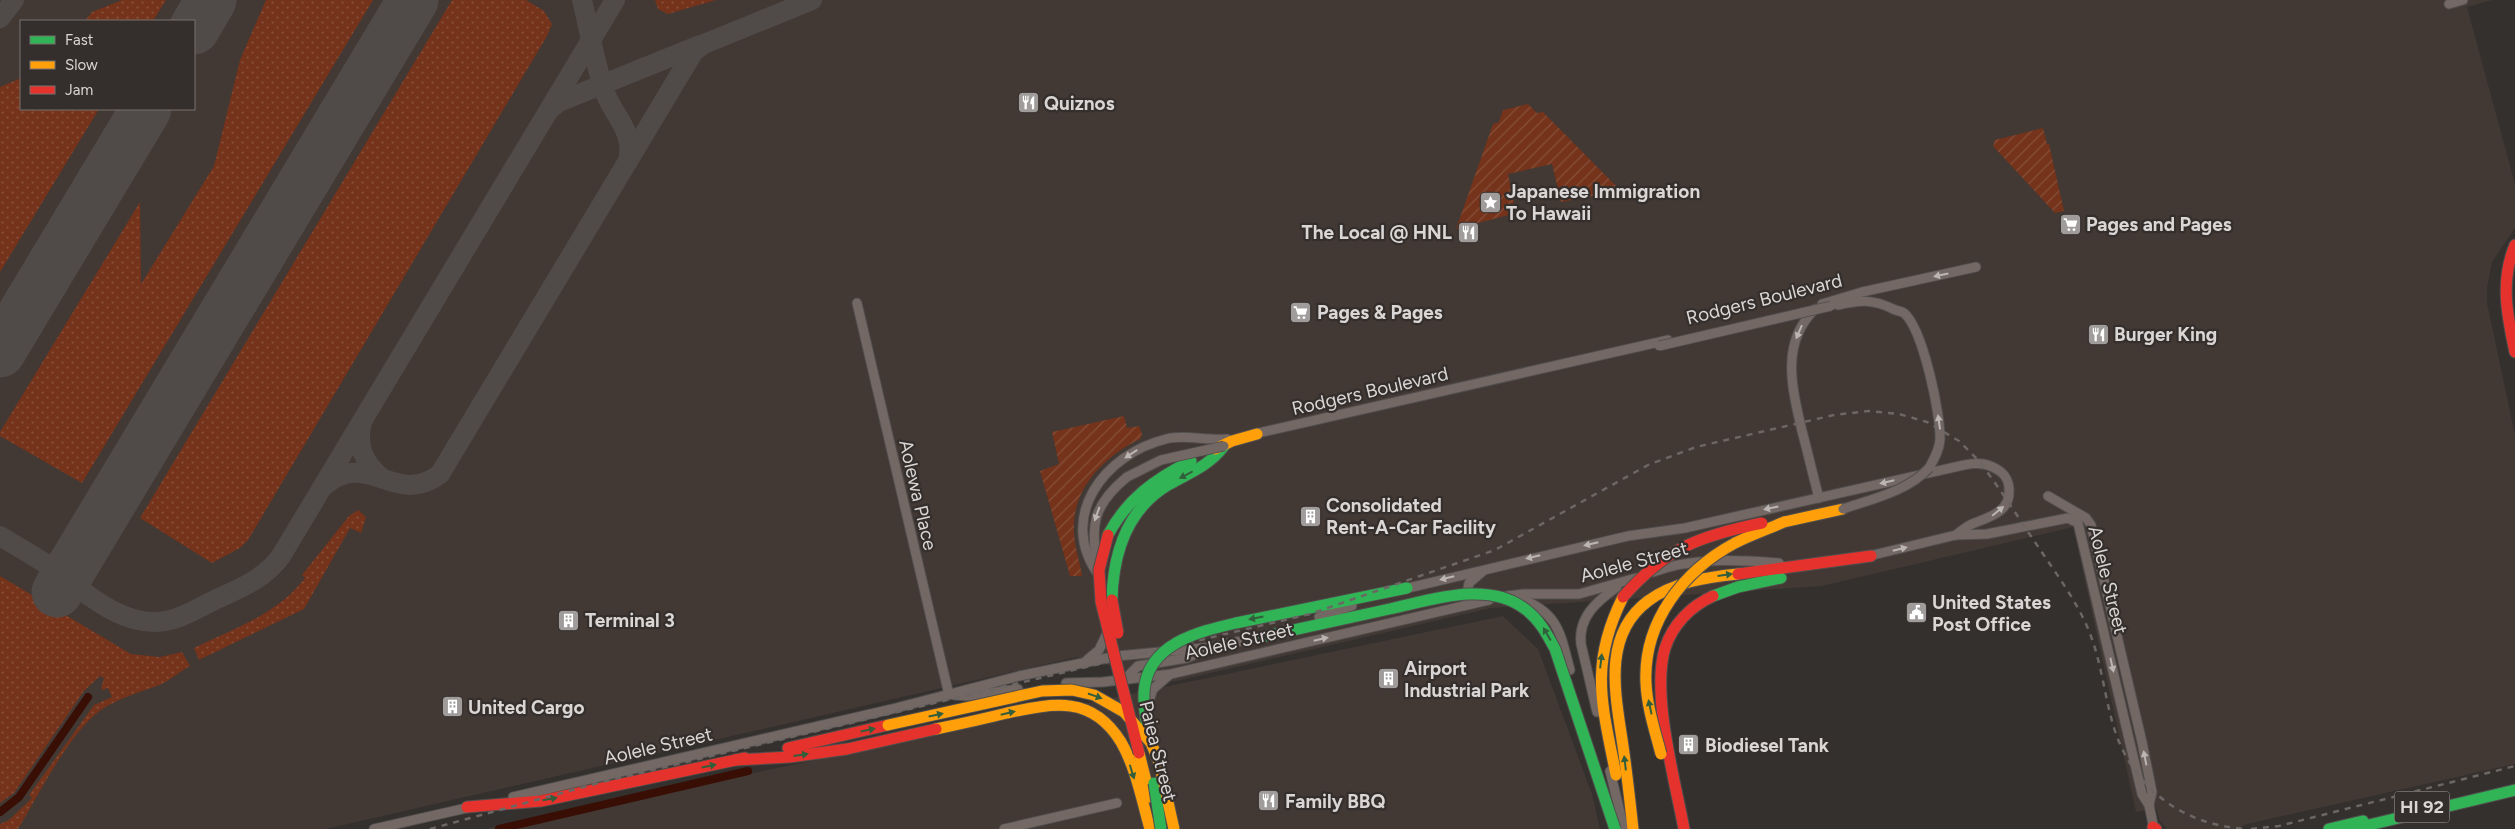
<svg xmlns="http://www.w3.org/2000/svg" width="2515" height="829" font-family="Figtree,sans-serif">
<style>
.built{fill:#423834;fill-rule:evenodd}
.grass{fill:url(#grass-dots)}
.garden{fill:url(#garden-furrows)}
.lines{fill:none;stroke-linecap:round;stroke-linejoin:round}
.canal{stroke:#390e04;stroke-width:8}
.taxiway{stroke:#504b49;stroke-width:20}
.runway{stroke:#504b49;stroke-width:51}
.street-casing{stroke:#504e4d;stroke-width:11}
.fast-casing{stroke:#504e4d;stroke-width:13}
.slow-casing{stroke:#504e4d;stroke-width:13}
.jam-casing{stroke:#504e4d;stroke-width:13}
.street{stroke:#746864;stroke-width:9}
.fast{stroke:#30b455;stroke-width:11}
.slow{stroke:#ff9f0a;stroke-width:11}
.jam{stroke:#e5322d;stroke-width:11}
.rail{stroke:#6c6664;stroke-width:2.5;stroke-dasharray:6 6;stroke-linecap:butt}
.street-bridge-casing{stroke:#504e4d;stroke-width:11;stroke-linecap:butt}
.fast-bridge-casing{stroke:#504e4d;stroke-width:13;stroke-linecap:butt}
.slow-bridge-casing{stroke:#504e4d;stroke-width:13;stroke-linecap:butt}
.jam-bridge-casing{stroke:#504e4d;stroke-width:13;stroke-linecap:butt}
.street-bridge{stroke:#746864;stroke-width:9}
.fast-bridge{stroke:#30b455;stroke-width:11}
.slow-bridge{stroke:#ff9f0a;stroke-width:11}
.jam-bridge{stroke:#e5322d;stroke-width:11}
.oneway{fill:#bbb5b3}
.oneway2{fill:#335e3b}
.labels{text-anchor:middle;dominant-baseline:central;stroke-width:4.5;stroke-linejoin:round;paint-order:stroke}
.shield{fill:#342f2d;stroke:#a8a4a3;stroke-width:1}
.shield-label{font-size:18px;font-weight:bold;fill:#d9d6d5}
.poi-label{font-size:19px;font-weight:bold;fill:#d9d6d5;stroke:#342f2d;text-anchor:start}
.street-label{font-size:19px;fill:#d9d6d5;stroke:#342f2d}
</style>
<defs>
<pattern id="grass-dots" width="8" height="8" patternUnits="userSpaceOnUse" patternTransform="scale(1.25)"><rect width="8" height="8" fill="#74331a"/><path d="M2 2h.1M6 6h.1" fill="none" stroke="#87503a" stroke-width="1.8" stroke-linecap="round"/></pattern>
<pattern id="garden-furrows" width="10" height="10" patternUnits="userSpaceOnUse" patternTransform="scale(1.25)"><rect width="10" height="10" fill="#74331a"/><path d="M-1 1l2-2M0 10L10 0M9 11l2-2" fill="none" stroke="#87503a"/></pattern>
</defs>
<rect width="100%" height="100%" fill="#33302e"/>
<g class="built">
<path d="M0,0H2493L2467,7L2515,184V228L2492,262L2487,288V303L2515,435V764L2247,824L2235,829H2167L2160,821L2156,808L2136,812L2073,527L1822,586L1491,608L1172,682L1077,657L326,829H0ZM21,21H194V109H21Z"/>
<polygon points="1503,616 1538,649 1592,794 1600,829 486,829"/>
</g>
<g class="grass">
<polygon points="122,0 166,0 153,21 85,21 92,12"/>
<polygon points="266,0 373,0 82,483 0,436 0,432 140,202 141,284 214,166 240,60"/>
<polygon points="452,0 526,0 544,11 552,24 547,36 248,540 240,548 212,563 140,518"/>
<polygon points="655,0 716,0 668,14 658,9"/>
<polygon points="21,78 21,109 99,109 0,272 0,87"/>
<path d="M358,510L366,517L361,533L350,528L304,609L199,660L194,648C233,629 278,614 305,578L302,575L349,516Z"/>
<path d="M0,576L131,654L160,657L182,652L190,666C179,672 168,682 157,686C137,693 119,698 101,710C68,734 40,793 18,829H0V824L9,820L32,798L29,795L94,705L112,697L108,688L103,690L101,688L104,678L100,676L84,691L14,793L0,803Z"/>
</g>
<g class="garden">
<polygon points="1528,104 1537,113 1543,112 1621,191 1561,202 1552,164 1508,174 1516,213 1456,229 1493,124 1499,122 1503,110"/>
<polygon points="2043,128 2047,144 2049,144 2064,211 2055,213 1993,146 1995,140"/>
<path d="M1124,416L1127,428L1139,426L1142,434L1140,439C1105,456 1072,488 1074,530C1074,546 1080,561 1082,576H1070L1040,471L1059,464L1052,432Z"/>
</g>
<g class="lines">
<g class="canal">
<polyline points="0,812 19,797 88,697"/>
<polyline points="499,829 748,771"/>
</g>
<g class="taxiway">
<path d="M582,0C589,29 594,58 603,87C610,113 636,130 628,161"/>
<polyline points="0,18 14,0"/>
<polyline points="550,109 559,102 700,45"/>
<path d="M362,422C356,444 364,464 382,478"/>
<path d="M324,486C368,448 395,508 440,474L694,51L704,44L812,0"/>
<path d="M0,536C15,545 31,554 46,564C81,588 123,632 170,620C187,616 203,605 219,598C243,587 265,578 281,556L615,0"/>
</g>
<g class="runway">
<polyline points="194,29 211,0"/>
<polyline points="0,352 146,109"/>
<polyline points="57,592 413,0"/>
</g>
<defs>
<g id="street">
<polyline points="2449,4 2463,0"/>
<polyline points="857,303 949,695"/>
<polyline points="1822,304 1862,292 1976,267"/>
<path d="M1838,305C1860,300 1873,299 1893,309C1897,311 1901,311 1904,313C1923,329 1941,415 1940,440C1939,451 1934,459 1929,468"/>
<path d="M1815,309C1780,343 1792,388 1802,431C1808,453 1813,476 1819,498"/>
<polyline points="1254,434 1668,340"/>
<polyline points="2048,496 2086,518 2091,525 2142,742 2152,792 2149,805"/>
<polyline points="1869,556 1956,535 1987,534 2068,518 2078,523 2142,794 2149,805 2154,829"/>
<path d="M1097,565C1090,524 1094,504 1127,477"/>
<path d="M1653,572C1694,557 1736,560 1779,563"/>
<path d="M1098,574C1057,516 1105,454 1166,439C1185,434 1206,441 1227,439"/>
<path d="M1404,589L1628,536L1685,528L1964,465C1978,462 1989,463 2001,472C2006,476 2009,483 2009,489C2011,512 1989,517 1972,524C1967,526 1961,531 1956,535"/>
<polyline points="1507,596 1523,594 1579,594 1636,578"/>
<polyline points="1466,598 1469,583 1483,571"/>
<path d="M1519,598C1559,613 1560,633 1570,670"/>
<polyline points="1319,617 1352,606"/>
<polyline points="1087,660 1099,650 1107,633"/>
<polyline points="1124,680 1138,666 1187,658 1203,651"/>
<polyline points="1066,683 1103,682 1171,674 1489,600"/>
<polyline points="954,695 968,696 1018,689"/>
<polyline points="1149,701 1153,689 1169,675"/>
<path d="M1597,712L1581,644C1578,617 1597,601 1617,587"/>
<polyline points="1610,771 1624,829"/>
<polyline points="513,797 892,709 1019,676 1117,656 1213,647 1264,636"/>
<polyline points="374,829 471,807"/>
<polyline points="1004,829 1117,803"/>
</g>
<g id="fast">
<path d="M1108,535C1127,499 1155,479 1191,461"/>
<polyline points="1713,596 1738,587 1781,578"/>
<path d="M1112,600C1113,554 1126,510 1168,485C1189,473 1209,466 1224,446"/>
<polyline points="1236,623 1407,588"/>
<polyline points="1261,637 1394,608"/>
<polyline points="2329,829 2363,821"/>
<polyline points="2352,829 2515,790"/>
</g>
<g id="slow">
<polyline points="1215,449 1232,441 1257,434"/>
<polyline points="1784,522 1843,509"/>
<path d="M936,729C960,724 983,719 1007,713C1054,703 1092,695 1121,742C1136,768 1142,801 1150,829"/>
<polyline points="1139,753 1150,797"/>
<path d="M1616,775C1602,704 1589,665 1623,597"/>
<path d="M1633,829C1630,801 1627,774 1623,746C1616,697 1601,636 1648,601C1673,582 1708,577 1738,574"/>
</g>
<g id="jam">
<path d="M2515,245C2500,281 2507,315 2515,352"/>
<polyline points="1738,574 1871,556"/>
<polyline points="788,748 888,725"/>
<polyline points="735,760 790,757 847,749 936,729"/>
<polyline points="467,807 541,801 745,758"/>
<polyline points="2153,827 2156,829"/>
<path d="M1684,829C1675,780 1651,695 1665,648C1673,624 1691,606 1713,596"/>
</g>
</defs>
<use href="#street" class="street-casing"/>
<use href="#fast" class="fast-casing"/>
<use href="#slow" class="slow-casing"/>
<use href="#jam" class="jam-casing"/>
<use href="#street" class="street"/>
<use href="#fast" class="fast"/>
<use href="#slow" class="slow"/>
<use href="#jam" class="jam"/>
<g class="rail">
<path d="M430,829L602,782L1310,614L1495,550L1648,465L1696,447L1834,415L1869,411L1899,414L1927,422L1959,441L1978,460C2000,488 2019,519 2039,548C2055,572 2073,596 2085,622C2100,653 2103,688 2112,721C2129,785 2180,825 2246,829"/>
<polyline points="2251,829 2279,826 2515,766"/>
</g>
<defs>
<g id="street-bridge">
<polyline points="1659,346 1831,306"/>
<polyline points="1127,477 1161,460 1224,446"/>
<path d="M1843,509C1872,499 1908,491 1929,468"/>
</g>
<g id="fast-bridge">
<path d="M1394,608C1434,599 1489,581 1525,609C1539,619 1547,634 1555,649L1615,829"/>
<path d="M1149,739C1147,724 1143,708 1144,692C1147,644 1197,632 1236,623"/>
<polyline points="1154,783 1161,829"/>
</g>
<g id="slow-bridge">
<polyline points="888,725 1042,691 1072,690 1094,695 1124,712 1151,743 1159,762 1174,829"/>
<path d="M1661,754C1655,731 1647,707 1646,683C1643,622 1683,571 1735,543C1751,535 1768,529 1784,522"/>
</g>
<g id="jam-bridge">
<polyline points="1108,535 1099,570 1101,602 1139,753"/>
<path d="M1623,597C1666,548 1699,536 1762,523"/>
<polyline points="1112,600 1118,633"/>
</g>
</defs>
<use href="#street-bridge" class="street-bridge-casing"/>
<use href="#fast-bridge" class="fast-bridge-casing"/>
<use href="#slow-bridge" class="slow-bridge-casing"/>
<use href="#jam-bridge" class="jam-bridge-casing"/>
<use href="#street-bridge" class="street-bridge"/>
<use href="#fast-bridge" class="fast-bridge"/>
<use href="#slow-bridge" class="slow-bridge"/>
<use href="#jam-bridge" class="jam-bridge"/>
</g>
<defs><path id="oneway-solid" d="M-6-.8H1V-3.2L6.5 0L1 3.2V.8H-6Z" transform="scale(1.25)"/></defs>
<g class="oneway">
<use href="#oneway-solid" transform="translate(1941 275) rotate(168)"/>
<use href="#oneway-solid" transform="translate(1799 332) rotate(113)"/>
<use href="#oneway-solid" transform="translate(1939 422) rotate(-98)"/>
<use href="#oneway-solid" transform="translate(1131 454) rotate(147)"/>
<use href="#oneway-solid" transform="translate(1887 482) rotate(167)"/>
<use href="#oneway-solid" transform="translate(1771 508) rotate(168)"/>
<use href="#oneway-solid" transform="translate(1998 511) rotate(-39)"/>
<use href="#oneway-solid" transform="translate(1097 514) rotate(110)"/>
<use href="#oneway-solid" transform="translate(1591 544) rotate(167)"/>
<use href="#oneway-solid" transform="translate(1900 549) rotate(-14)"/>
<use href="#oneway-solid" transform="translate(1533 557) rotate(167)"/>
<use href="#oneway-solid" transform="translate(1447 578) rotate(166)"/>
<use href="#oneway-solid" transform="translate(1321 639) rotate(-13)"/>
<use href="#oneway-solid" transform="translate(2112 665) rotate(77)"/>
<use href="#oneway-solid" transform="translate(2145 758) rotate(-101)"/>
</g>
<g class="oneway2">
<use href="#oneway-solid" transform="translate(1186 475) rotate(152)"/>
<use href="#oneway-solid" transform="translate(1725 575) rotate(-8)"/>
<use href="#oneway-solid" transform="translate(1256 618) rotate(169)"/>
<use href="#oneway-solid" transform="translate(1547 634) rotate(-120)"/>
<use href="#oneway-solid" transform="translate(1601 661) rotate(-83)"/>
<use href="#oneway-solid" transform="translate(1095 696) rotate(19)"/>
<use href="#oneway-solid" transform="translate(1650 707) rotate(-102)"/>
<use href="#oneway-solid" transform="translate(1008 713) rotate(-13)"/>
<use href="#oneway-solid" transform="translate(936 715) rotate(-12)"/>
<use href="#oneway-solid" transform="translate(868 730) rotate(-12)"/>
<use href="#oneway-solid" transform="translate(801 755) rotate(-8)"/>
<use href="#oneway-solid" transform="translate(1625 763) rotate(-97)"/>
<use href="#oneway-solid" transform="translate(709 766) rotate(-12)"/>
<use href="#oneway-solid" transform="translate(1132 772) rotate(73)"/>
<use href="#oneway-solid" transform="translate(550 799) rotate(-10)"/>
</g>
<defs>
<symbol id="restaurant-square" viewBox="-11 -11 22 22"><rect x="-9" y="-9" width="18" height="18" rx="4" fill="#9f9c9b" stroke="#342f2d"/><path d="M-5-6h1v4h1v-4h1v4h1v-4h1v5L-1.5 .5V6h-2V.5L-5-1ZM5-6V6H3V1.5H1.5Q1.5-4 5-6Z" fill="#fff"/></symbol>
<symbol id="sight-square" viewBox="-11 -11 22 22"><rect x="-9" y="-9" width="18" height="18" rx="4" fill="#9f9c9b" stroke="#342f2d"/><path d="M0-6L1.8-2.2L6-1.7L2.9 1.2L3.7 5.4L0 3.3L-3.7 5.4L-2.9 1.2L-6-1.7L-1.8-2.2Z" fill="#fff"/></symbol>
<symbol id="supermarket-square" viewBox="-11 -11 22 22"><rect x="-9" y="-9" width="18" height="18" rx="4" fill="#9f9c9b" stroke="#342f2d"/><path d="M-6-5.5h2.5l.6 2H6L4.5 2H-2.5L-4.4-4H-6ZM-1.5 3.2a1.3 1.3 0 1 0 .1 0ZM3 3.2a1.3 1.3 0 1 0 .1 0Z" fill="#fff"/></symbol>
<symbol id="building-square" viewBox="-11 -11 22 22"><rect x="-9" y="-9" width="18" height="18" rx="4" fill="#9f9c9b" stroke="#342f2d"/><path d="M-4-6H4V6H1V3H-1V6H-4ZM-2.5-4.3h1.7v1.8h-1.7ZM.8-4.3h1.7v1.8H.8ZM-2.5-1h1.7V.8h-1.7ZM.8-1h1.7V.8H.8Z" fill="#fff"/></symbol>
<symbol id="civic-square" viewBox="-11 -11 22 22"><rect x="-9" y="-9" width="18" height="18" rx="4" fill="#9f9c9b" stroke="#342f2d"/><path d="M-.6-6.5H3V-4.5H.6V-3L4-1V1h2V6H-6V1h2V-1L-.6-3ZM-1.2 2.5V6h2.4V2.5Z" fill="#fff"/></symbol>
</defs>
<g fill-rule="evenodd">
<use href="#restaurant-square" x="1016" y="90" width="25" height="25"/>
<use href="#sight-square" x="1478" y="190" width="25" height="25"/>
<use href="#supermarket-square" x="2058" y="212" width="25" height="25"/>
<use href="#restaurant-square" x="1456" y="220" width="25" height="25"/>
<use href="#supermarket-square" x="1288" y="300" width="25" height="25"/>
<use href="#restaurant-square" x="2086" y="322" width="25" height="25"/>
<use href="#building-square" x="1298" y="504" width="25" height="25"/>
<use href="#civic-square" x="1904" y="600" width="25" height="25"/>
<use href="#building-square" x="556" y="608" width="25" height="25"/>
<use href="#building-square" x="1376" y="666" width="25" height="25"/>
<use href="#building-square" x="440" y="694" width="25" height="25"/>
<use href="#building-square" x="1676" y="732" width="25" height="25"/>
<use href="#restaurant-square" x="1256" y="788" width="25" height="25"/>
</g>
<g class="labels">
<rect class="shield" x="2394.5" y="791.5" width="55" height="31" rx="4"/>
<g class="shield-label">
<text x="2422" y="807">HI 92</text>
</g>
<g class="poi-label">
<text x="1044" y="103">Quiznos</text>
<text x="1506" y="191">Japanese Immigration<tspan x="1506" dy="22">To Hawaii</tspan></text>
<text x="2086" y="224">Pages and Pages</text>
<text x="1452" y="232" text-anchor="end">The Local @ HNL</text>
<text x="1317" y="312">Pages &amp; Pages</text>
<text x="2114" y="334">Burger King</text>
<text x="1326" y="505">Consolidated<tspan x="1326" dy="22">Rent-A-Car Facility</tspan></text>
<text x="1932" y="602">United States<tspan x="1932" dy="22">Post Office</tspan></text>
<text x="585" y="620">Terminal 3</text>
<text x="1404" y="668">Airport<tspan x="1404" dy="22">Industrial Park</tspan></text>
<text x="468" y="707">United Cargo</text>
<text x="1705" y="745">Biodiesel Tank</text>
<text x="1285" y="801">Family BBQ</text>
</g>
<g class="street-label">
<text transform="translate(1764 299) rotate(-14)">Rodgers Boulevard</text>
<text transform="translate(1370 391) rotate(-13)">Rodgers Boulevard</text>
<text transform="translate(918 495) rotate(77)">Aolewa Place</text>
<text transform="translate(1634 562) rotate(-15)">Aolele Street</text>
<text transform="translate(2108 580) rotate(76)">Aolele Street</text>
<text transform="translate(1239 641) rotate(-13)">Aolele Street</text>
<text transform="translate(658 746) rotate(-13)">Aolele Street</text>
<text transform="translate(1158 751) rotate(76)">Paiea Street</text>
</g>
</g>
<rect x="20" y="20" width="175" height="90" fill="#342f2d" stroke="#767270"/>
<rect x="30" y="36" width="25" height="8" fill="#30b455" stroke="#767270"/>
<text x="65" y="45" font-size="15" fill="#d9d6d5">Fast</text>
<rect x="30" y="61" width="25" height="8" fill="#ff9f0a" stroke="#767270"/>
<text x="65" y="70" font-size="15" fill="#d9d6d5">Slow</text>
<rect x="30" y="86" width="25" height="8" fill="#e5322d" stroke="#767270"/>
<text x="65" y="95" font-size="15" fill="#d9d6d5">Jam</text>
</svg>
